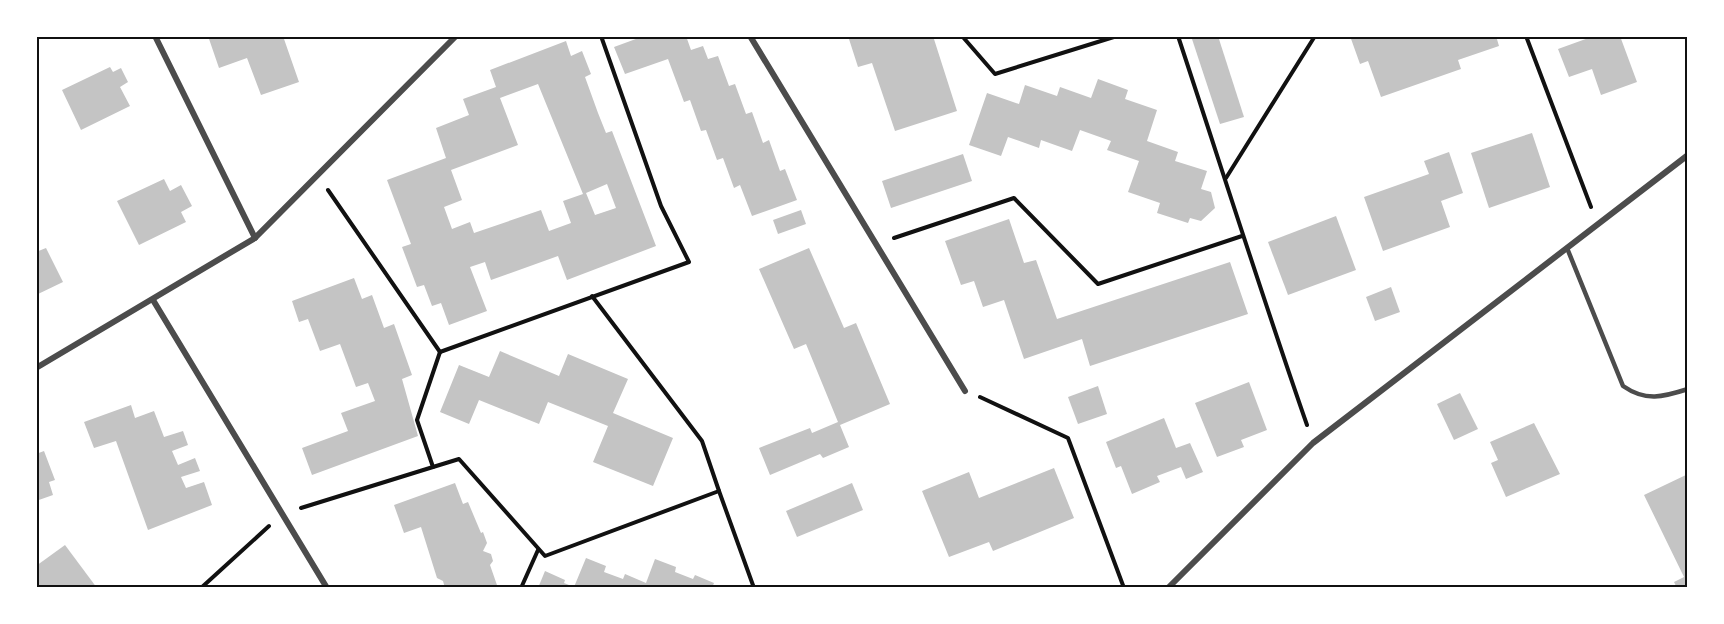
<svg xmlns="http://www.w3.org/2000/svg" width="1724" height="624" font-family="Figtree,sans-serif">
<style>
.building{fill:#c4c4c4;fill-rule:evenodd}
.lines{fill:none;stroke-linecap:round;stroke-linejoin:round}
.path{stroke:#111;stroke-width:4}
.service{stroke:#4c4c4c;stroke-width:4.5}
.minor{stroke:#4c4c4c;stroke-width:6}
.neatline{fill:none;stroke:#111;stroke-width:2}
</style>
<rect width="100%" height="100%" fill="#fff"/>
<g class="building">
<polygon points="208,36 290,36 284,39 299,82 261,95 247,58 219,68"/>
<polygon points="644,36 686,36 691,50 703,46 708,59 718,56 729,86 735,84 746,114 752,112 763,143 769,140 780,171 785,169 797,200 752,216 740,185 734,188 723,158 717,160 706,130 701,131 690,100 684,102 668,59 625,74 614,47"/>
<polygon points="848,36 933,36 957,111 895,131 872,63 858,67"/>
<polygon points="1191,36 1218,36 1244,117 1220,124"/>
<polygon points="1350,36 1496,36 1499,46 1458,60 1461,69 1381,97 1368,61 1360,64"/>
<polygon points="1594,36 1620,36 1637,82 1601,95 1592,69 1569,77 1558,49"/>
<path d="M566,41L571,56L582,51L591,74L585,77L598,113L606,133L612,131L656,246L567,280L558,256L491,280L485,262L470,267L487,311L449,325L441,303L432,306L424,285L417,287L402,247L411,244L387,180L446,158L436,128L469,115L463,99L496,87L490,70ZM538,84L583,194L563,201L571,223L549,231L541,210L474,233L470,222L452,229L444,207L462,200L451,170L518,145L500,98ZM607,184L616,208L595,215L586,193Z"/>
<polygon points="110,67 113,72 121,68 128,82 120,87 130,106 81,130 62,90"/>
<polygon points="1098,79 1128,90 1125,99 1157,110 1147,141 1178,152 1175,161 1207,171 1201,189 1211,192 1215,208 1201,221 1190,218 1188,223 1157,213 1160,203 1128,192 1139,161 1107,150 1111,141 1080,130 1072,151 1041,140 1039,148 1008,137 1001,156 969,145 987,93 1019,104 1025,85 1057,96 1060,87 1091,98"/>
<polygon points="1532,133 1550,187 1489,208 1471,153"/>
<polygon points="1449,152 1463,193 1441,201 1450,227 1383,251 1364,197 1429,174 1424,161"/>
<polygon points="963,154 972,181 891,208 882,181"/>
<polygon points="164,179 170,191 181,185 192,206 181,212 186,222 139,245 117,201"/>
<polygon points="801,210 806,224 778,234 773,220"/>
<polygon points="1336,216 1356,270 1288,295 1268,242"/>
<polygon points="1009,219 1024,263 1036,260 1057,319 1230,262 1248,314 1090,366 1082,339 1024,359 1004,300 983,307 974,281 961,285 945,241"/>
<polygon points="46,248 63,282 36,295 36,252"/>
<polygon points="809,248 844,328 856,323 890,404 840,425 849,447 823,458 820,454 770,475 759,448 810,428 812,433 838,422 806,344 794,349 759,269"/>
<polygon points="354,278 362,299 372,295 384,328 394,324 412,375 402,379 418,436 312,475 302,448 348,431 341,413 375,401 368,383 356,387 340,344 320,351 308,319 299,322 292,301"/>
<polygon points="1391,287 1400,312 1375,321 1366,297"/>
<polygon points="500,351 559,376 568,354 628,379 613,413 673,438 653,486 593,462 608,426 548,402 539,424 479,400 469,424 440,412 459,365 489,377"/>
<polygon points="1249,382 1267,430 1241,440 1244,447 1217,457 1195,403"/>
<polygon points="1098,386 1107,414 1078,424 1068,397"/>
<polygon points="1460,393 1478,429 1454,440 1437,404"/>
<polygon points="131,405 135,418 154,411 164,437 183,431 188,445 172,451 178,465 195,458 200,471 181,477 186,488 204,482 212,505 148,530 116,441 94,448 84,422"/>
<polygon points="1164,418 1176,448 1190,443 1203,472 1186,479 1181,467 1157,476 1160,482 1132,494 1121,466 1116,468 1106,442"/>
<polygon points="1534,423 1560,474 1506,497 1491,463 1498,460 1490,442"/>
<polygon points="44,451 55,480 49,482 53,495 36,501 36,454"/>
<polygon points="1054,468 1074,518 993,551 989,542 949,557 922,491 969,472 979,498"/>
<polygon points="1688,474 1688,588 1677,588 1674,582 1684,577 1644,495"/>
<polygon points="455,483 463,504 468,502 481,533 483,532 487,543 483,551 491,554 493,561 490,565 498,588 445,588 443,581 437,578 421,527 404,533 394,505"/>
<polygon points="852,483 863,510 797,537 786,511"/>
<polygon points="65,545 97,588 36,588 36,566"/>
<polygon points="586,558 606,566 604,572 623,579 625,574 646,583 655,559 676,567 675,572 693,579 695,575 714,583 712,588 538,588 545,571 565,580 564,583 574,587"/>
</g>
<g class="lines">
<g class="path">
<polyline points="962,36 995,74 1117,36"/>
<path d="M1178,36C1221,166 1262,296 1307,425"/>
<polyline points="1526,36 1591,207"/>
<polyline points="1226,178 1315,36"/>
<polyline points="328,190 440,352"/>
<polyline points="894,238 1014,198 1098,284 1242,236"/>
<polyline points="592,296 702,441 719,491"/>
<polyline points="440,352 417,420 433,467 459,459 545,556 719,491 754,588"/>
<polyline points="440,352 689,262 661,206 601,36"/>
<polyline points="980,397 1068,438 1124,588"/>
<polyline points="301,508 433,467"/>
<polyline points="201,588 269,526"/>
<polyline points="521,588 538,550"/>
</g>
<path class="service" d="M1567,248L1623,386C1646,402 1663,397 1688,389"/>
<g class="minor">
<polyline points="155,36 255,238"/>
<polyline points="750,36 965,391"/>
<polyline points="153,300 327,588"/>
<polyline points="36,368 255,238 456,36"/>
<polyline points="1168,588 1313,443 1688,155"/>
</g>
</g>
<rect width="1724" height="624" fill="none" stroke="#ffffff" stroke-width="75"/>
<rect x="38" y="38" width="1648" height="548" class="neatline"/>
</svg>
